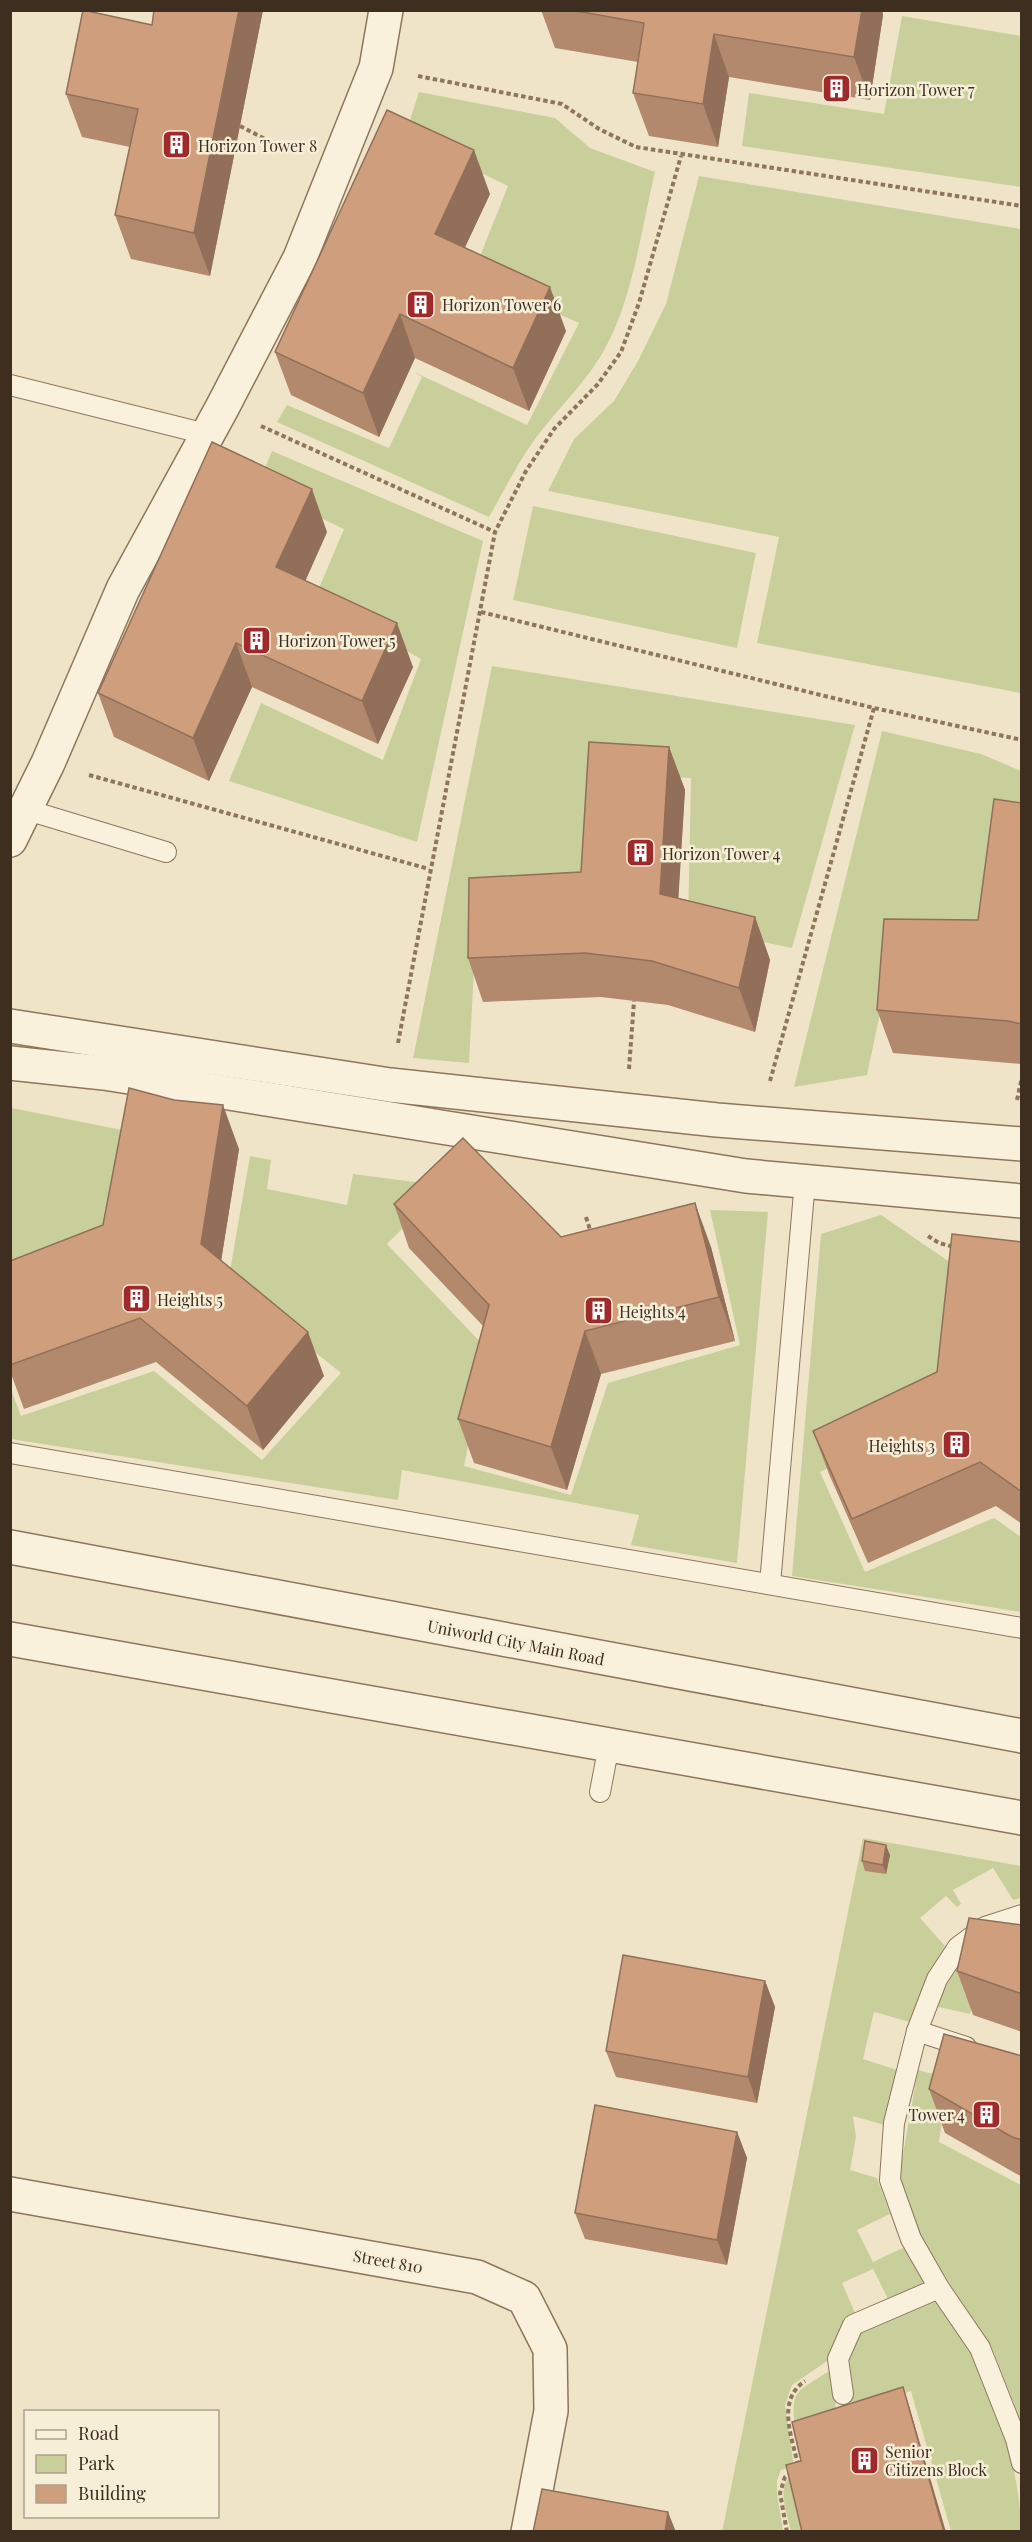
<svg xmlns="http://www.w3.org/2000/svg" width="1032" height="2542" font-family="'Playfair Display',serif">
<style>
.green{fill:#c9cf9b}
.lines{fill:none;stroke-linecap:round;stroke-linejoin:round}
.service-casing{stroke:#8d765c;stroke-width:22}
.minor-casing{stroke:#8d765c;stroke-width:36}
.path{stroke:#8d765c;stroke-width:4;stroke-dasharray:4.5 3;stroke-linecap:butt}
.service{stroke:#faf1dc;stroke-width:20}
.minor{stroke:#faf1dc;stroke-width:33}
.wall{fill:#b2896c}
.shaded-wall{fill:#916f58}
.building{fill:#cf9f7d;stroke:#916f58;stroke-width:1.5}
.labels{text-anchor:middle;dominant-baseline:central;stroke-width:5;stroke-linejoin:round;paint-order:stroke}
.poi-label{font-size:16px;fill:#3d2e20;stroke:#f7eed8;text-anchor:start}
.street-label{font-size:16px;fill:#3d2e20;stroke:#f7eed8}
</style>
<rect width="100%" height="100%" fill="#f0e4c8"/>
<g class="green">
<polygon points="902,16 1021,36 1021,187 742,146 749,93 884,114"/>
<path d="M419,92L555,118L590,148L655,172C641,229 633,301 603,352C588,379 566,400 547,424C523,452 507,485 489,517L277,422L287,405L389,448L422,377L414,372L527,425L579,323L472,276L508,186L405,136Z"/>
<polygon points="699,176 1021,229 1021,693 757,643 779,537 548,491 574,439 614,401 638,361 666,304"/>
<polygon points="272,451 483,541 417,842 229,781 261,703 383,760 421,659 314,600 344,529 257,488"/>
<polygon points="533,506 756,553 737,648 513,600"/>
<polygon points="492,666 855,725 792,948 688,926 691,778 595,774 582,908 477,914 469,1063 413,1058"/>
<polygon points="882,731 981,754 1021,771 1021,836 978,945 894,947 867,1075 794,1087"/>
<polygon points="12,1108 132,1132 106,1255 11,1298"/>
<polygon points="250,1156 271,1160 267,1189 347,1205 353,1174 445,1186 387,1244 487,1349 464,1466 571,1495 608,1383 740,1345 710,1210 768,1212 737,1563 631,1545 639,1515 402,1470 398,1500 11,1439 10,1387 21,1416 154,1371 262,1460 341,1373 228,1282"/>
<polygon points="881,1215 954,1265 942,1411 820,1472 865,1572 994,1518 1021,1537 1021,1612 792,1576 821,1234"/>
<polygon points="863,1838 1021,1866 1021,1898 1013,1900 993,1868 953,1890 961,1904 957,1907 946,1896 920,1918 945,1946 930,1972 910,2022 874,2012 863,2059 897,2070 884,2125 853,2116 856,2137 850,2170 877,2178 890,2214 857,2230 873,2262 905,2247 927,2285 889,2301 873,2269 842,2283 856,2315 830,2359 792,2385 785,2405 794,2466 781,2470 777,2480 777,2494 783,2531 722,2532"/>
<polygon points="966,1953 982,1959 970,2014 934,2006"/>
<polygon points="918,2070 948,2078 939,2142 1021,2185 1021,2422 992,2348 919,2237 898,2182"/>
<path d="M936,2297C948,2316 964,2334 974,2355C999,2403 1021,2478 1021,2531H951L911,2391L852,2410L845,2362L858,2331Z"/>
<path d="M832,2369L837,2420L796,2433C789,2387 797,2393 832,2369Z"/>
<path d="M789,2478L802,2531H791C788,2517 777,2489 789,2478Z"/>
</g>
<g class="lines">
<defs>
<g id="service">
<polyline points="10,385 206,434"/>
<polyline points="24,809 166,852"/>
<polyline points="10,1453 1022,1628"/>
<polyline points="770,1584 805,1181"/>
<polyline points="600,1792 609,1745"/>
<polyline points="1022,1915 985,1927 958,1947 937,1979 917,2031 894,2123 890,2180 911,2239 939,2288 980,2348 1016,2439 1022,2463"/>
<polyline points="917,2031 966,2047"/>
<polyline points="843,2394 838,2359 853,2325 939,2288"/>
</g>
<g id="minor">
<polyline points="10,840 48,763 123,589 222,408 300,258 376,68 386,10"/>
<polyline points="10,1026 390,1085 717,1120 1022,1144"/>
<polyline points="10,1063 104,1073 746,1176 1022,1201"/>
<polyline points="10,1547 1022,1736"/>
<polyline points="10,1639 1022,1818"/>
<polyline points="10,2194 477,2277 524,2298 550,2349 551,2411 528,2532"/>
</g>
</defs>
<use href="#service" class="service-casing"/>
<use href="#minor" class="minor-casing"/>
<g class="path">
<polyline points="418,76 562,104 599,129 636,147 1022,206"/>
<polyline points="240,126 269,141 297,149"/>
<polyline points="261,426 495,532"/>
<polyline points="481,612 874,708 1022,740"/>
<polyline points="89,775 429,869"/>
<polyline points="398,1043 495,532 526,471 554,429 598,384 621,352 639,303 681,156"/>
<polyline points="629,1069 634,1001"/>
<polyline points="770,1081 874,708"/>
<polyline points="1017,1100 1022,1077"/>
<polyline points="586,1217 591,1233"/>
<polyline points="928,1236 939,1243 954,1247"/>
<path d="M798,2465C792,2437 776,2400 805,2381"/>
<polyline points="787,2532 780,2493 785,2477 791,2474"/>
</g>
<use href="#service" class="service"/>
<use href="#minor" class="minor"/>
</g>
<g class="wall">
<polygon points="154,10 263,10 210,276 131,259 115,215 130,147 82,137 66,94 152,25"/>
<polygon points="541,10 882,10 883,15 870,100 729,77 718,147 649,136 633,93 638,62 555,48"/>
<polygon points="490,194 465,247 566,331 529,411 415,358 379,437 291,395 275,352"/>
<polygon points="327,532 305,581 413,667 378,744 252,687 209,781 114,737 98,693"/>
<polygon points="669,747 685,790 678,898 755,917 770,960 755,1032 668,1005 601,997 483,1002 468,958 581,872"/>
<polygon points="1022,803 1022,1064 893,1053 877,1010 978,920"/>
<polygon points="239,1149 221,1260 324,1376 263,1450 156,1362 24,1409 10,1371 10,1261 103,1225"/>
<polygon points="394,1204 561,1237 711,1247 735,1341 601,1374 567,1490 474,1463 458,1419 483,1326 409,1248"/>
<polygon points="1022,1242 1022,1524 996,1506 868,1563 829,1474 813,1431 937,1372"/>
<polygon points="890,1855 886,1874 865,1871 862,1861"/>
<polygon points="1022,1925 1022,2032 973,2015 957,1971"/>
<polygon points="765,1981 775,2007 757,2103 616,2077 606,2051"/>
<polygon points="1022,2056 1022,2177 945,2133 929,2089"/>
<polygon points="737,2132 747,2158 727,2265 585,2239 575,2213"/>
</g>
<g class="shaded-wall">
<polygon points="239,10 263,10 210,276 194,233"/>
<polygon points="862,10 882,10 883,15 870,100 854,57"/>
<polygon points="714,34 729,77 718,147 703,104"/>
<polygon points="474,150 490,194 451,277 435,234"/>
<polygon points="550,287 566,331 529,411 513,368"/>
<polygon points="400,314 415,358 379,437 363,393"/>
<polygon points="312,489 327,532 292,611 276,567"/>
<polygon points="397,623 413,667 378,744 362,701"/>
<polygon points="236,643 252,687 209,781 193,738"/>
<polygon points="669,747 685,790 676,937 660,894"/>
<polygon points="755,917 770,960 755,1032 739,988"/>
<polygon points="223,1105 239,1149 217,1287 201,1244"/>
<polygon points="695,1203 711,1247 735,1341 719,1297"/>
<polygon points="585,1331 601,1374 567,1490 551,1447"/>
<polygon points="308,1332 324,1376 263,1450 247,1406"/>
<polygon points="886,1845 890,1855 886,1874 883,1865"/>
<polygon points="765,1981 775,2007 757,2103 748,2077"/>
<polygon points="737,2132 747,2158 727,2265 717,2240"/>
<polygon points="903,2387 909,2406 946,2532 944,2532"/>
<polygon points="668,2512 676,2532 665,2532"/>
</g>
<g class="building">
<polygon points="83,10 152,25 154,10 239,10 194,233 115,215 138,109 66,94"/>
<polygon points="571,10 862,10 854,57 714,34 703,104 633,93 644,23"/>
<polygon points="387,110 474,150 435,234 550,287 513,368 400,314 363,393 275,352"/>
<polygon points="212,442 312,489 276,567 397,623 362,701 236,643 193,738 98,693"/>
<polygon points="589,742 669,747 660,894 755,917 739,988 652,961 585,953 468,958 469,878 581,872"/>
<polygon points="994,799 1022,803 1022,1024 1008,1021 877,1010 884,919 978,920"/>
<polygon points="129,1088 174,1100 223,1105 201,1244 308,1332 247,1406 140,1318 10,1365 10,1261 103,1225"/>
<polygon points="463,1138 561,1237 695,1203 719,1297 585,1331 551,1447 458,1419 489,1305 394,1204"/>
<polygon points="952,1234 1022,1242 1022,1492 980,1462 852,1519 813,1431 937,1372"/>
<polygon points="865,1841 886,1845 883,1865 862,1861"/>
<polygon points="969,1918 1022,1925 1022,1994 957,1971"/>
<polygon points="623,1955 765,1981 748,2077 606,2051"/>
<polygon points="944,2034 1022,2056 1022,2140 1012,2137 929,2089"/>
<polygon points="595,2105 737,2132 717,2240 575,2213"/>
<polygon points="903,2387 944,2532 802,2532 786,2465 801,2461 792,2422"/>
<polygon points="542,2489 668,2512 665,2532 533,2532"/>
</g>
<defs>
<symbol id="building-square" viewBox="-11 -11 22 22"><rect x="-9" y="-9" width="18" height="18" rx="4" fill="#9e2a2b" stroke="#f7eed8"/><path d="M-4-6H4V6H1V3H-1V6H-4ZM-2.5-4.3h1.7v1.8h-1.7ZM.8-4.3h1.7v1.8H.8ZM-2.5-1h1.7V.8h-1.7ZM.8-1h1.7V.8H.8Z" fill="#fff"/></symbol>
</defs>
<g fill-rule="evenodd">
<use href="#building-square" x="820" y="72" width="33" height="33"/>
<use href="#building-square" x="160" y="128" width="33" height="33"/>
<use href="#building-square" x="404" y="288" width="33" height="33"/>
<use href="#building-square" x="240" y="624" width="33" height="33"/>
<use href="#building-square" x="624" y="836" width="33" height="33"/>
<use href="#building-square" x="120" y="1282" width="33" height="33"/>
<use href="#building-square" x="582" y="1294" width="33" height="33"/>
<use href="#building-square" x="940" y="1428" width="33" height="33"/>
<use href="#building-square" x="970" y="2098" width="33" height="33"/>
<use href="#building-square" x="848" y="2444" width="33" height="33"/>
</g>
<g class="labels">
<g class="poi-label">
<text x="857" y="89">Horizon Tower 7</text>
<text x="198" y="145">Horizon Tower 8</text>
<text x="442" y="304">Horizon Tower 6</text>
<text x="278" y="640">Horizon Tower 5</text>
<text x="662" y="853">Horizon Tower 4</text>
<text x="157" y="1299">Heights 5</text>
<text x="619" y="1311">Heights 4</text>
<text x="935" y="1445" text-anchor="end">Heights 3</text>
<text x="965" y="2114" text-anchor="end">Tower 4</text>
<text x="885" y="2451">Senior<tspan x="885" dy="18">Citizens Block</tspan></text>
</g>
<g class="street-label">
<text transform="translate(516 1642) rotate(11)">Uniworld City Main Road</text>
<text transform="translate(388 2261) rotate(10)">Street 810</text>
</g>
</g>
<rect width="1032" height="2542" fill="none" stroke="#3d2e20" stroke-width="24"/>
<rect x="24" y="2410" width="195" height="108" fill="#f7eed8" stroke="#ada18e" stroke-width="1.5"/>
<rect x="36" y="2430" width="30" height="9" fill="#faf1dc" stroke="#ada18e" stroke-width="1.5"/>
<text x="78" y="2440" font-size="18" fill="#3d2e20">Road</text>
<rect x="36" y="2455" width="30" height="18" fill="#c9cf9b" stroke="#ada18e" stroke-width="1.5"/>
<text x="78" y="2470" font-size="18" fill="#3d2e20">Park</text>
<rect x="36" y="2485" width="30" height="18" fill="#cf9f7d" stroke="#ada18e" stroke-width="1.5"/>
<text x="78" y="2500" font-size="18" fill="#3d2e20">Building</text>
</svg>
